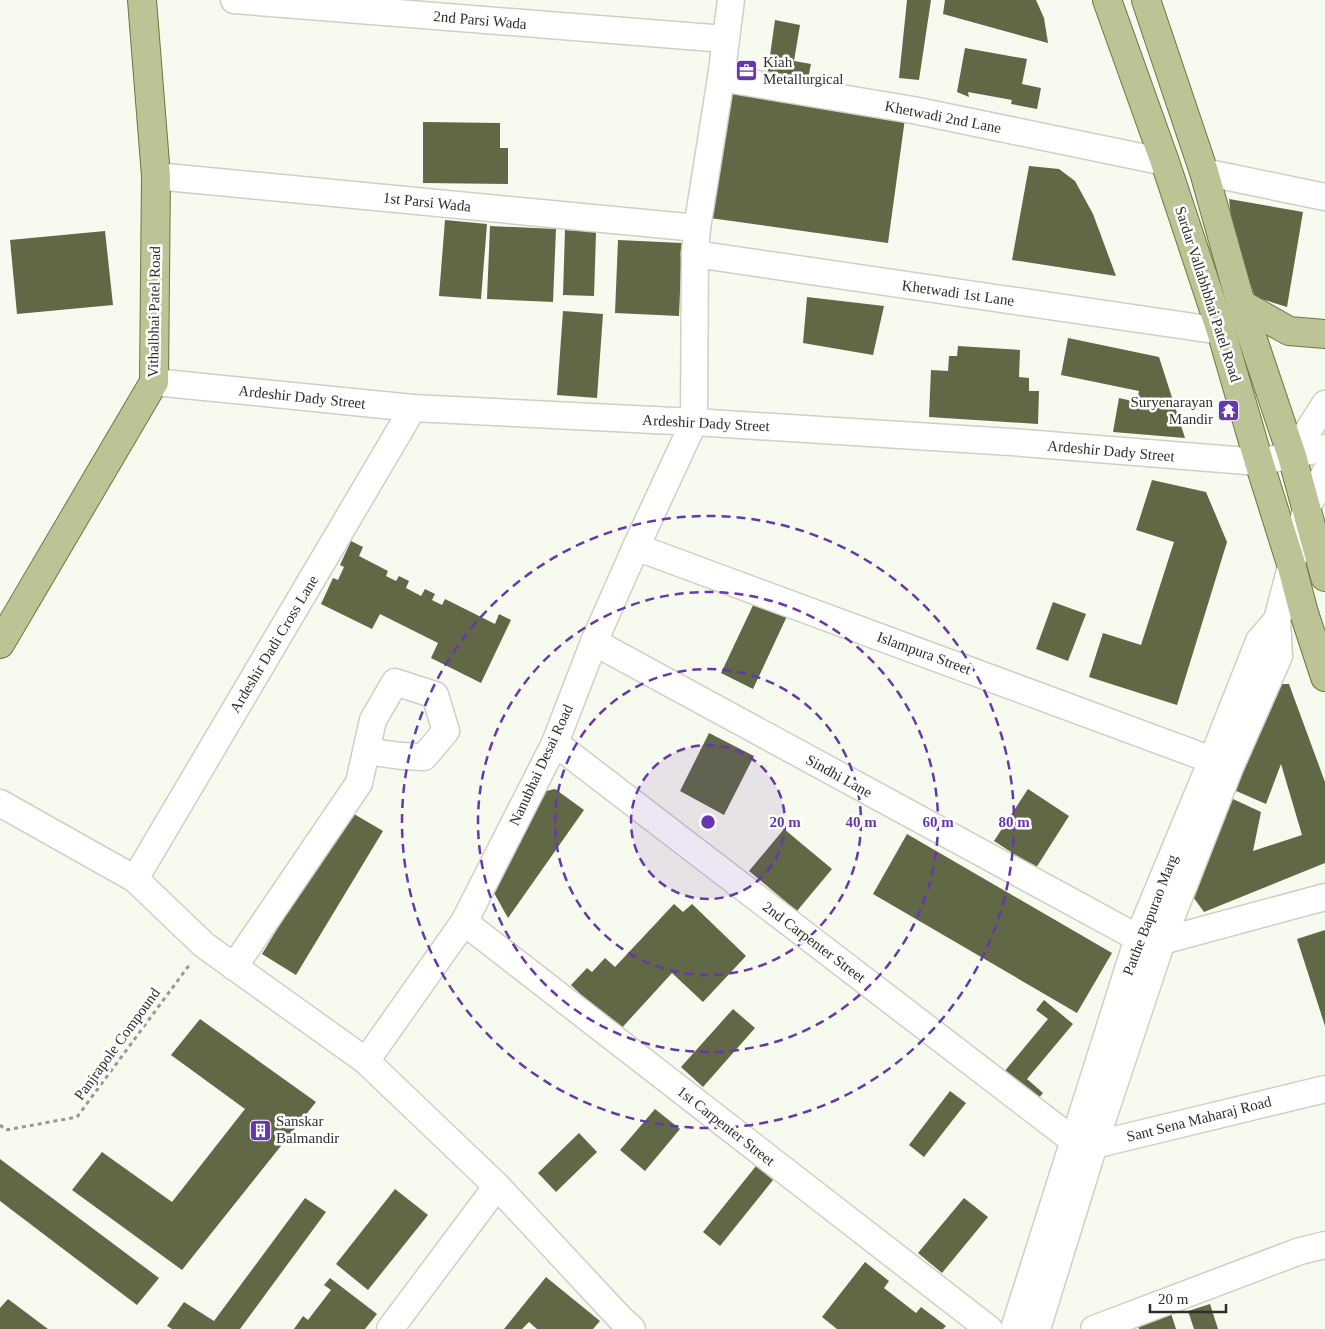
<svg xmlns="http://www.w3.org/2000/svg" width="1325" height="1329" font-family="'Times New Roman',serif">
<style>
.building{fill:#616845}
.lines{fill:none;stroke-linecap:round;stroke-linejoin:round}
.minor-casing{stroke:#ced0c5;stroke-width:29}
.major-casing{stroke:#6e7642;stroke-width:30}
.path{stroke:#989a92;stroke-width:3;stroke-dasharray:4 4;stroke-linecap:butt}
.minor{stroke:#fff;stroke-width:26}
.major{stroke:#bcc495;stroke-width:28}
.ring{fill:none;stroke:#6737ae;stroke-width:2.5;stroke-dasharray:9 6}
.labels{text-anchor:middle;dominant-baseline:central;stroke-width:5;stroke-linejoin:round;paint-order:stroke}
.street-label{font-size:15px;fill:#2e2e2a;stroke:#fff}
.poi-label{font-size:15px;fill:#2e2e2a;stroke:#fff;text-anchor:start}
.centre{fill:#6737ae;stroke:#fff;stroke-width:2.5}
.ring-label{font-size:15px;text-anchor:middle;font-weight:bold;fill:#6737ae;stroke:#fff;stroke-width:5;stroke-linejoin:round;paint-order:stroke}
</style>
<rect width="100%" height="100%" fill="#f7faee"/>
<g class="building">
<polygon points="907,0 931,0 919,80 899,78"/>
<polygon points="945,0 1036,0 1044,18 1048,43 943,14"/>
<polygon points="775,20 800,25 794,61 811,64 807,84 767,77"/>
<polygon points="965,48 1027,59 1022,84 1041,88 1037,109 1011,104 1012,100 968,92 969,97 957,92"/>
<polygon points="728,86 906,111 888,243 710,218"/>
<polygon points="423,122 500,123 500,148 508,148 508,184 423,183"/>
<polygon points="1029,166 1059,169 1075,181 1093,214 1116,276 1012,260"/>
<polygon points="1229,199 1303,212 1287,307 1255,297 1233,233"/>
<polygon points="445,220 487,224 481,299 439,296"/>
<polygon points="490,226 556,229 553,302 487,299"/>
<polygon points="565,230 596,232 594,296 563,295"/>
<polygon points="105,231 113,305 17,314 10,240"/>
<polygon points="618,240 682,243 679,316 615,313"/>
<polygon points="807,297 884,306 873,355 803,343"/>
<polygon points="563,311 603,314 597,398 557,395"/>
<polygon points="1068,338 1159,357 1185,438 1113,432 1119,398 1137,402 1139,391 1061,375"/>
<polygon points="958,346 1020,350 1019,377 1029,378 1029,391 1039,391 1038,424 929,417 931,370 948,371 949,356 957,356"/>
<polygon points="1152,480 1206,492 1227,542 1177,705 1089,677 1103,633 1141,645 1174,542 1136,530"/>
<polygon points="351,541 363,547 359,556 388,571 386,576 396,581 399,576 409,581 406,588 421,596 425,589 435,594 432,600 442,605 445,599 495,624 499,614 511,620 481,683 431,658 438,643 380,614 372,629 321,604 333,578 338,580 344,567 340,565"/>
<polygon points="756,599 788,614 753,689 721,673"/>
<polygon points="1053,602 1086,614 1068,661 1036,649"/>
<polygon points="1276,684 1289,684 1325,782 1325,863 1204,912 1188,890 1233,799 1261,812 1253,851 1302,835 1281,764 1266,804 1234,790"/>
<polygon points="709,733 754,756 724,815 680,791"/>
<polygon points="555,789 584,810 508,918 494,893 546,791"/>
<polygon points="1028,789 1069,816 1036,868 994,841"/>
<polygon points="349,811 383,831 296,975 262,954"/>
<polygon points="784,829 832,869 797,911 749,871"/>
<polygon points="907,834 1112,953 1077,1013 873,894"/>
<polygon points="674,904 683,912 692,904 746,956 703,1002 672,973 619,1031 571,985 587,968 592,972 605,958 615,967"/>
<polygon points="1325,930 1325,1026 1297,939"/>
<polygon points="1044,1000 1073,1024 1027,1079 1043,1093 1032,1106 999,1078 1048,1019 1036,1010"/>
<polygon points="733,1009 755,1028 703,1087 681,1067"/>
<polygon points="200,1019 316,1102 182,1270 72,1190 102,1152 172,1202 245,1109 171,1055"/>
<polygon points="950,1091 966,1103 924,1157 909,1145"/>
<polygon points="655,1109 680,1129 645,1171 620,1150"/>
<polygon points="579,1133 597,1152 556,1192 538,1173"/>
<polygon points="0,1159 159,1278 137,1305 0,1201"/>
<polygon points="756,1166 773,1180 720,1246 703,1232"/>
<polygon points="395,1189 428,1215 368,1290 336,1264"/>
<polygon points="305,1198 326,1212 240,1329 172,1329 167,1326 184,1302 214,1321"/>
<polygon points="964,1198 988,1217 942,1273 918,1253"/>
<polygon points="865,1262 889,1281 884,1288 916,1313 921,1307 946,1326 943,1329 837,1329 822,1317"/>
<polygon points="546,1277 600,1321 593,1329 537,1329 529,1322 522,1329 504,1329"/>
<polygon points="330,1278 377,1314 365,1329 294,1329 303,1316 308,1320 331,1290 324,1285"/>
<polygon points="8,1299 48,1329 0,1329 0,1308"/>
<polygon points="1210,1304 1218,1329 1194,1329 1188,1311"/>
<polygon points="1169,1307 1176,1329 1139,1329 1136,1319"/>
</g>
<g class="lines">
<defs>
<g id="minor">
<polyline points="234,0 725,39"/>
<polyline points="721,78 913,110 1165,162"/>
<polyline points="1204,172 1325,197"/>
<polyline points="156,176 697,228"/>
<polyline points="695,254 1221,331"/>
<polyline points="154,382 413,408 694,422 1011,442 1259,462 1325,448"/>
<polyline points="1292,456 1325,404"/>
<polyline points="636,547 1228,766"/>
<polyline points="594,642 1138,938 1162,941 1325,897"/>
<polyline points="555,743 1074,1141 1094,1145 1325,1089"/>
<polyline points="0,803 135,879 204,945 366,1061 497,1186 620,1318 632,1329"/>
<polyline points="135,879 413,408"/>
<polyline points="464,922 989,1329"/>
<polyline points="234,967 359,783 373,720 395,682 435,695 446,731 424,757 401,756 366,751"/>
<polyline points="366,1061 464,922 555,743 594,642 636,547 694,422 695,254 697,228 721,78 731,0"/>
<polyline points="390,1329 497,1186"/>
<polyline points="1014,1329 1138,938 1212,760 1259,641 1277,620 1306,510 1325,473"/>
<polyline points="1037,1329 1094,1145 1162,941 1230,767 1279,656 1277,620"/>
<polyline points="1094,1329 1300,1251 1325,1245"/>
</g>
<g id="major">
<polyline points="1107,0 1165,162 1221,331 1259,462 1292,567 1304,613 1325,677"/>
<polyline points="1146,0 1204,172 1241,304 1292,456 1325,577"/>
<polyline points="1241,304 1289,331 1325,334"/>
<polyline points="0,644 154,382 156,176 142,0"/>
</g>
</defs>
<use href="#minor" class="minor-casing"/>
<use href="#major" class="major-casing"/>
<polyline class="path" points="0,1125 6,1130 77,1117 190,964"/>
<use href="#minor" class="minor"/>
<use href="#major" class="major"/>
</g>
<circle cx="708" cy="822" r="77" fill="#6737ae" fill-opacity=".12"/>
<g class="ring">
<circle cx="708" cy="822" r="77"/>
<circle cx="708" cy="822" r="153"/>
<circle cx="708" cy="822" r="230"/>
<circle cx="708" cy="822" r="306"/>
</g>
<defs>
<symbol id="office-square" viewBox="-11 -11 22 22"><rect x="-9" y="-9" width="18" height="18" rx="4" fill="#6737ae" stroke="#fff"/><path d="M-6-3h4V-5.5h4V-3h4V5H-6ZM-1-4.5V-3h2v-1.5ZM-6 0V1H6V0Z" fill="#fff"/></symbol>
<symbol id="temple-square" viewBox="-11 -11 22 22"><rect x="-9" y="-9" width="18" height="18" rx="4" fill="#6737ae" stroke="#fff"/><path d="M0-6L5-2H3V0L6.5 2.5H4V6H1.5V3h-3V6H-4V2.5H-6.5L-3 0V-2H-5Z" fill="#fff"/></symbol>
<symbol id="building-square" viewBox="-11 -11 22 22"><rect x="-9" y="-9" width="18" height="18" rx="4" fill="#6737ae" stroke="#fff"/><path d="M-4-6H4V6H1V3H-1V6H-4ZM-2.5-4.3h1.7v1.8h-1.7ZM.8-4.3h1.7v1.8H.8ZM-2.5-1h1.7V.8h-1.7ZM.8-1h1.7V.8H.8Z" fill="#fff"/></symbol>
</defs>
<g fill-rule="evenodd">
<use href="#office-square" x="734" y="58" width="25" height="25"/>
<use href="#temple-square" x="1216" y="398" width="25" height="25"/>
<use href="#building-square" x="248" y="1118" width="25" height="25"/>
</g>
<g class="labels">
<g class="street-label">
<text transform="translate(480 20) rotate(5)">2nd Parsi Wada</text>
<text transform="translate(943 117) rotate(11)">Khetwadi 2nd Lane</text>
<text transform="translate(427 202) rotate(6)">1st Parsi Wada</text>
<text transform="translate(958 293) rotate(8)">Khetwadi 1st Lane</text>
<text transform="translate(1208 294) rotate(72)">Sardar Vallabhbhai Patel Road</text>
<text transform="translate(154 312) rotate(-89)">Vithalbhai Patel Road</text>
<text transform="translate(302 397) rotate(6)">Ardeshir Dady Street</text>
<text transform="translate(706 423) rotate(3)">Ardeshir Dady Street</text>
<text transform="translate(1111 451) rotate(5)">Ardeshir Dady Street</text>
<text transform="translate(274 644) rotate(-59)">Ardeshir Dadi Cross Lane</text>
<text transform="translate(924 653) rotate(20)">Islampura Street</text>
<text transform="translate(541 765) rotate(-65)">Nanubhai Desai Road</text>
<text transform="translate(839 776) rotate(29)">Sindhi Lane</text>
<text transform="translate(1150 915) rotate(-69)">Patthe Bapurao Marg</text>
<text transform="translate(814 942) rotate(37)">2nd Carpenter Street</text>
<text transform="translate(117 1044) rotate(-54)">Panjrapole Compound</text>
<text transform="translate(1199 1119) rotate(-14)">Sant Sena Maharaj Road</text>
<text transform="translate(726 1126) rotate(38)">1st Carpenter Street</text>
</g>
<g class="poi-label">
<text x="763" y="62">Kiah<tspan x="763" dy="17">Metallurgical</tspan></text>
<text x="1213" y="402" text-anchor="end">Suryenarayan<tspan x="1213" dy="17">Mandir</tspan></text>
<text x="276" y="1121">Sanskar<tspan x="276" dy="17">Balmandir</tspan></text>
</g>
</g>
<circle cx="708" cy="822" r="8" class="centre"/>
<g class="ring-label">
<text x="785" y="827">20 m</text>
<text x="861" y="827">40 m</text>
<text x="938" y="827">60 m</text>
<text x="1014" y="827">80 m</text>
</g>
<path d="M1150 1304v8h76v-8" fill="none" stroke="#2e2e2a" stroke-width="2.5"/>
<text x="1158" y="1304" font-size="15" fill="#2e2e2a" stroke="#ffffff" stroke-width="4" paint-order="stroke">20 m</text>
</svg>
